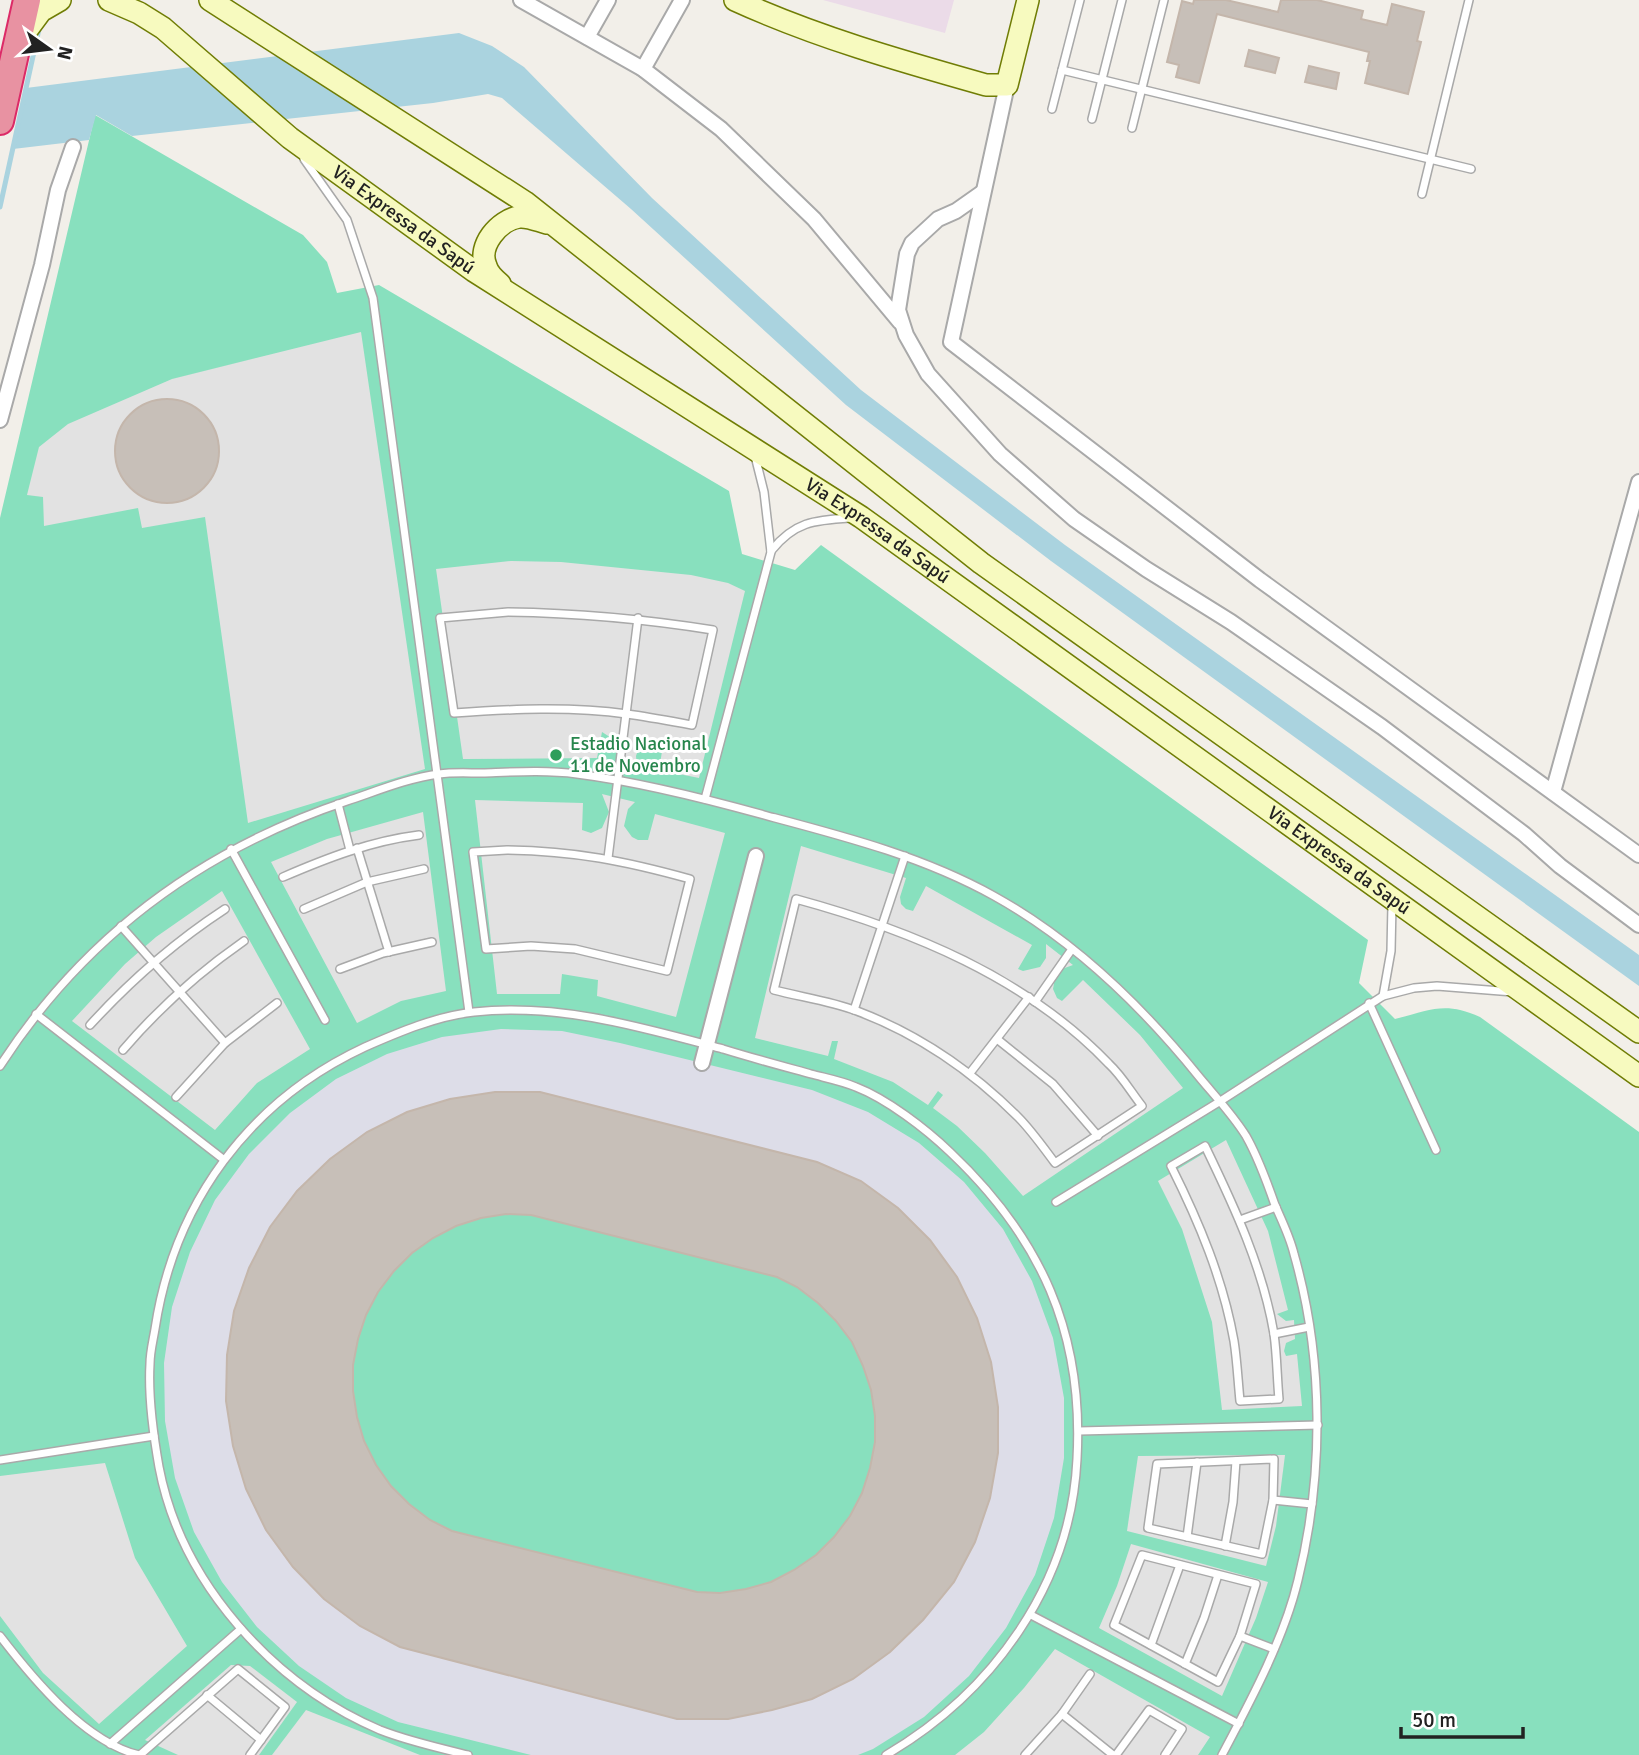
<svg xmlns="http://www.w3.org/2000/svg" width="1639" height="1755" font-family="Signika,sans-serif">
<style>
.industrial{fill:#ebdbe8}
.pitch{fill:#88e0be}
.parking{fill:#e2e2e2}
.plaza{fill:#dddde8;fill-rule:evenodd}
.water{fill:#aad3df}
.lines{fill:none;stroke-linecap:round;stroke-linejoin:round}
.stream{stroke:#aad3df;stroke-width:5}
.building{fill:#c7bfb8;stroke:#c4b6ab;stroke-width:2;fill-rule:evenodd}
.lane-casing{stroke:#a9a9a9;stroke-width:10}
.street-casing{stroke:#a9a9a9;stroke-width:18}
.secondary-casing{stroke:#707d05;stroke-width:24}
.highway-casing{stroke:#dc2a67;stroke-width:30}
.lane{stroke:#fff;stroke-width:7}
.street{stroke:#fff;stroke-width:14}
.secondary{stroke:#f7fabf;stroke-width:21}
.highway{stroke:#e892a2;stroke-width:26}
.leisure-dot{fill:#2e9e5b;stroke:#fff;stroke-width:2.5}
.labels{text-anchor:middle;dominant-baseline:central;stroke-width:6;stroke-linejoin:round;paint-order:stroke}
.street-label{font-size:19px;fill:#222;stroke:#fff}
.leisure-label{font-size:19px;fill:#27864d;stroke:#fff;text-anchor:start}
</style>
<rect width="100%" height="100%" fill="#f2efe9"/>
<polygon class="industrial" points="823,0 954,0 945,33"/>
<path class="pitch" d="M95,115L303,235L327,262L337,293L379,285L729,491L742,554L795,570L821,545L1368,940L1359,983L1395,1019C1430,1010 1445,1001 1480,1017L1639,1132V1755H0V518Z"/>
<g class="parking">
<polygon points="361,332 425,769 248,823 205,517 142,528 138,508 44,526 43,497 27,495 39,447 68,424 172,379"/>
<polygon points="511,561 561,562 691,575 728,583 745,591 699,778 659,770 664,739 646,740 639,747 636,756 637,766 615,763 618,755 617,747 613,739 602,732 597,758 463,759 436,569"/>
<polygon points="602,794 635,802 628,809 624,826 632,837 638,840 648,840 655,814 725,833 676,1017 597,996 598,980 562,974 560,994 497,994 475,800 583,803 582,830 591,833 602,828 609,812"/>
<polygon points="423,812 446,991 401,1001 357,1023 271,862 327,839"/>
<polygon points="801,846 906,878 900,897 901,904 906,909 913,911 926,886 1032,945 1018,969 1023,971 1040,967 1046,958 1046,944 1073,965 1062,969 1055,978 1053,989 1057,998 1062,1001 1083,980 1140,1035 1183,1088 1023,1196 985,1153 957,1126 933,1108 943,1095 938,1091 928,1105 893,1082 834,1059 838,1041 832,1041 828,1056 755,1038"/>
<polygon points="222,891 310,1049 257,1083 215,1130 72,1021 125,964 156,937"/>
<polygon points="1226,1140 1268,1231 1288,1310 1277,1314 1286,1321 1294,1320 1295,1339 1286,1343 1284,1351 1286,1356 1297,1354 1302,1406 1222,1410 1212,1322 1182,1229 1158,1181"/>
<polygon points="1285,1455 1276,1526 1266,1566 1127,1531 1138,1456"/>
<polygon points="105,1463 135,1558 187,1646 99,1724 43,1673 0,1616 0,1476"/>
<polygon points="1131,1544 1268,1582 1256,1618 1222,1696 1099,1628 1117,1586"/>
<polygon points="1055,1649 1210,1737 1198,1755 955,1755 984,1732 1024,1688"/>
<polygon points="231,1665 250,1666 297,1702 259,1755 178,1755 145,1740"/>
<polygon points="306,1710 420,1755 272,1755"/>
</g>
<path class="plaza" d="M501,1029L562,1031L620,1043L812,1090L868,1112L919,1143L964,1182L1003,1229L1032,1281L1053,1338L1064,1398V1458L1054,1518L1035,1575L1006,1628L969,1676L924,1717L873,1749L858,1755H531L398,1722L346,1698L299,1666L257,1627L222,1582L194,1532L175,1478L165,1421L164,1363L172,1307L190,1252L215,1200L249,1154L290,1113L336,1079L387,1054L442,1037ZM495,1092H540L817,1162L861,1181L898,1208L930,1240L957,1277L977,1318L991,1362L998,1407V1453L990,1498L975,1542L954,1582L923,1620L890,1652L853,1679L812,1699L772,1710L728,1719H677L400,1647L361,1626L324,1599L293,1567L266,1530L246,1489L233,1446L226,1401L227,1355L235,1311L249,1268L270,1227L297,1191L330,1159L367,1132L407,1112L450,1099Z"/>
<polygon class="water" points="459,33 492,46 524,67 652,198 861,390 1065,545 1639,955 1639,986 1051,561 846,405 631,209 502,98 488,94 433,103 132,136 96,115 89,140 13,149 26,88"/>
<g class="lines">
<polyline class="stream" points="0,207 39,29"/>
</g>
<g class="building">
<polygon points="1194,0 1226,0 1278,12 1281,0 1317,0 1363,11 1361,19 1387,25 1392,4 1424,12 1417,41 1421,42 1408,94 1365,83 1370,61 1367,61 1369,52 1217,14 1199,83 1176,77 1179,65 1167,62 1182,1 1193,4"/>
<polygon points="1249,50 1279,58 1275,73 1245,66"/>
<polygon points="1309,66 1339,73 1336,89 1305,82"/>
<circle cx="167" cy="451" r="52"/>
<path d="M495,1092H540L817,1162L861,1181L898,1208L930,1240L957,1277L977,1318L991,1362L998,1407V1453L990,1498L975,1542L954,1582L923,1620L890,1652L853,1679L812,1699L772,1710L728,1719H677L400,1647L360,1626L324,1599L293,1567L266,1530L246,1489L233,1446L226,1401L227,1355L234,1311L249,1268L270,1227L297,1191L330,1159L367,1132L407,1112L450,1099ZM506,1214L531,1215L777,1277L797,1287L818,1303L836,1321L852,1342L863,1366L871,1390L875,1416V1442L870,1468L862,1493L850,1516L834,1537L816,1555L794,1570L771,1582L746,1589L720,1593L697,1592L452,1531L430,1520L409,1504L391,1486L376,1465L364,1441L357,1417L353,1391V1365L358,1339L366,1315L378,1292L394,1271L412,1253L433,1238L456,1226L481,1218Z"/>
</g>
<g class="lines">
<defs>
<g id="lane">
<polyline points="1062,70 1471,169"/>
<polyline points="1052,109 1080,0"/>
<polyline points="1092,119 1122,0"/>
<polyline points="1132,128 1164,0"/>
<polyline points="304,159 347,220 373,298 469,1012"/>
<polyline points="1422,194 1469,0"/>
<path d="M771,551C794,522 814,520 850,518"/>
<path d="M508,612C577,613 644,619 713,630L692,725C670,721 649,717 627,714C570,706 511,709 454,713L440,618Z"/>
<polyline points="705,799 771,552 764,492 755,456"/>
<polyline points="338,804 350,850"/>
<polyline points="357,848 389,952"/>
<polyline points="231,849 325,1020"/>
<path d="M507,850C575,851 625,861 690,879L667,971L575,949L531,946L486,949L473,852Z"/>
<polyline points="608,858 638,618"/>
<path d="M283,877C327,858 371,841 419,835"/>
<path d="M796,899C910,930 1026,977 1109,1064C1122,1076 1131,1092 1142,1106L1055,1163C1043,1147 1031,1130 1018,1117C972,1071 918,1034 857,1011C831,1001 801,997 774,990Z"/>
<polyline points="304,909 367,882 424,869"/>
<polyline points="121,926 225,1043"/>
<polyline points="340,969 383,953 432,942"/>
<polyline points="1383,996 1391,951 1392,904"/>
<polyline points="1035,1002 1072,949"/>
<polyline points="1369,1003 1436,1150"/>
<polyline points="854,1010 905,856"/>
<polyline points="36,1014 223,1159"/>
<path d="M90,1025C132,979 173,943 225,909"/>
<polyline points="997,1039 1053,1084 1098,1136"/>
<path d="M123,1050C159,1008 198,973 244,941"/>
<path d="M0,1066C84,936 201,850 347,801C377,791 408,778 439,774C453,772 468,773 482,773C514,772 545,770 577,774C640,782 703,798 764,815C843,836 922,856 994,896C1075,941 1142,1006 1200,1078C1215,1096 1233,1115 1246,1136C1258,1157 1267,1182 1275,1205C1282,1221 1290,1237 1294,1254C1324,1359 1324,1475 1298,1580C1284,1639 1250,1702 1222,1755"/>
<polyline points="970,1073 1029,997"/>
<polyline points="176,1097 225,1043 277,1003"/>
<path d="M1205,1146C1234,1206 1263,1268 1274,1334C1277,1355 1277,1378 1279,1399L1240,1401C1238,1381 1237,1360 1234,1341C1223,1279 1199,1222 1171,1166Z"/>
<polyline points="1056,1202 1219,1102 1383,996 1414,988 1437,986 1513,992"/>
<polyline points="1240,1220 1276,1207"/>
<polyline points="1274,1334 1309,1327"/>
<polyline points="1079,1431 1318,1425"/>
<polygon points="1274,1459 1273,1500 1262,1554 1148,1528 1157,1464"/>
<polyline points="0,1460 154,1436"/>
<polyline points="1273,1500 1312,1504"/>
<polyline points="1187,1537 1197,1462"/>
<polyline points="1225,1546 1233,1502 1236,1461"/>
<polygon points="1142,1555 1256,1584 1240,1636 1218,1682 1114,1625"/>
<polyline points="1031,1615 1239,1724"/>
<path d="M0,1636C33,1679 85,1742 139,1755"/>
<polyline points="1240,1636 1274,1649"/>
<polyline points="1151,1645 1180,1565"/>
<polyline points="1185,1664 1204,1618 1218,1575"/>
<polyline points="207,1695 261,1740"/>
<polyline points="1062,1714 1113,1755"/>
<polyline points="110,1744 241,1629"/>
<polyline points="140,1755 238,1669 285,1707 250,1755"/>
<path d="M468,1755C439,1748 408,1741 380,1730C273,1684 181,1583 159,1467C153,1433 148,1397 150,1364C150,1352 153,1341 155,1329C174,1203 249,1101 365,1047C399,1032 437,1016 474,1012C560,1003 641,1027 723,1049C752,1058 782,1066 811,1074C826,1078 842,1081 856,1087C887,1099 926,1129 950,1152C1041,1238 1084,1333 1077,1459C1071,1585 992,1693 886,1755"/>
<polyline points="1025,1755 1062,1714 1090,1674"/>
<polyline points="1116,1755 1149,1710 1182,1729 1165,1755"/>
</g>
<g id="street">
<polyline points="521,0 643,69 721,129 814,219 900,322"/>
<polyline points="587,37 608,0"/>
<polyline points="643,69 682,0"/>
<polyline points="1007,85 951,342 1260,580 1639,855"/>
<polyline points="983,192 956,211 938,219 912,243 907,254 898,310 906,335 928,374 1000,454 1074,519 1146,569 1231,622 1382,727 1524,834 1560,866 1639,925"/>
<polyline points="0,420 42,265 58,190 73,147"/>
<polyline points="1553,792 1639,482"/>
<polyline points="702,1063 756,856"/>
</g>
<g id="secondary">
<path id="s1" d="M109,0L139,13L163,28L290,138L474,271L861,517L1639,1076"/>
<polyline points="210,0 525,202 981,563 1639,1032"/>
<path d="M735,0C816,37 901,61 986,85H1007L1028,0"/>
<polyline points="21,38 41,11 60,0"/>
<path d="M500,284C494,279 488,274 486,266C477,246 499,220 519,217C528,216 539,221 547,223"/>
</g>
<polyline id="highway" points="0,121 27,0"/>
</defs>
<use href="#lane" class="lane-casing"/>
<use href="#street" class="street-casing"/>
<use href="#secondary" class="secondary-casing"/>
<use href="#highway" class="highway-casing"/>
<use href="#lane" class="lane"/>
<use href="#street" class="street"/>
<use href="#secondary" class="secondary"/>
<use href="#highway" class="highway"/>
</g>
<circle class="leisure-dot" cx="556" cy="755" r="7"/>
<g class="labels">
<g class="street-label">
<text stroke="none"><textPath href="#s1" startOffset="369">Via Expressa da Sapú</textPath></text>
<text stroke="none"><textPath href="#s1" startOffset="936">Via Expressa da Sapú</textPath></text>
<text stroke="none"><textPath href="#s1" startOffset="1503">Via Expressa da Sapú</textPath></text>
</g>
<g class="leisure-label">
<text x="570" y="744">Estadio Nacional<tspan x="570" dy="22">11 de Novembro</tspan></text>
</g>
</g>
<g transform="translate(49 49) rotate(104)" stroke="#ffffff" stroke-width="5" paint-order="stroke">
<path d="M0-5L12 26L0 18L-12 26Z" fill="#222222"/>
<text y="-10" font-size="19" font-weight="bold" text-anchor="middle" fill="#222222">N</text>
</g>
<path d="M1401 1727v10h122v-10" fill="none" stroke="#222222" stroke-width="3.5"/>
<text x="1412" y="1727" font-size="21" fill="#222222" stroke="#ffffff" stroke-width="5" paint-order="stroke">50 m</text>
</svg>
